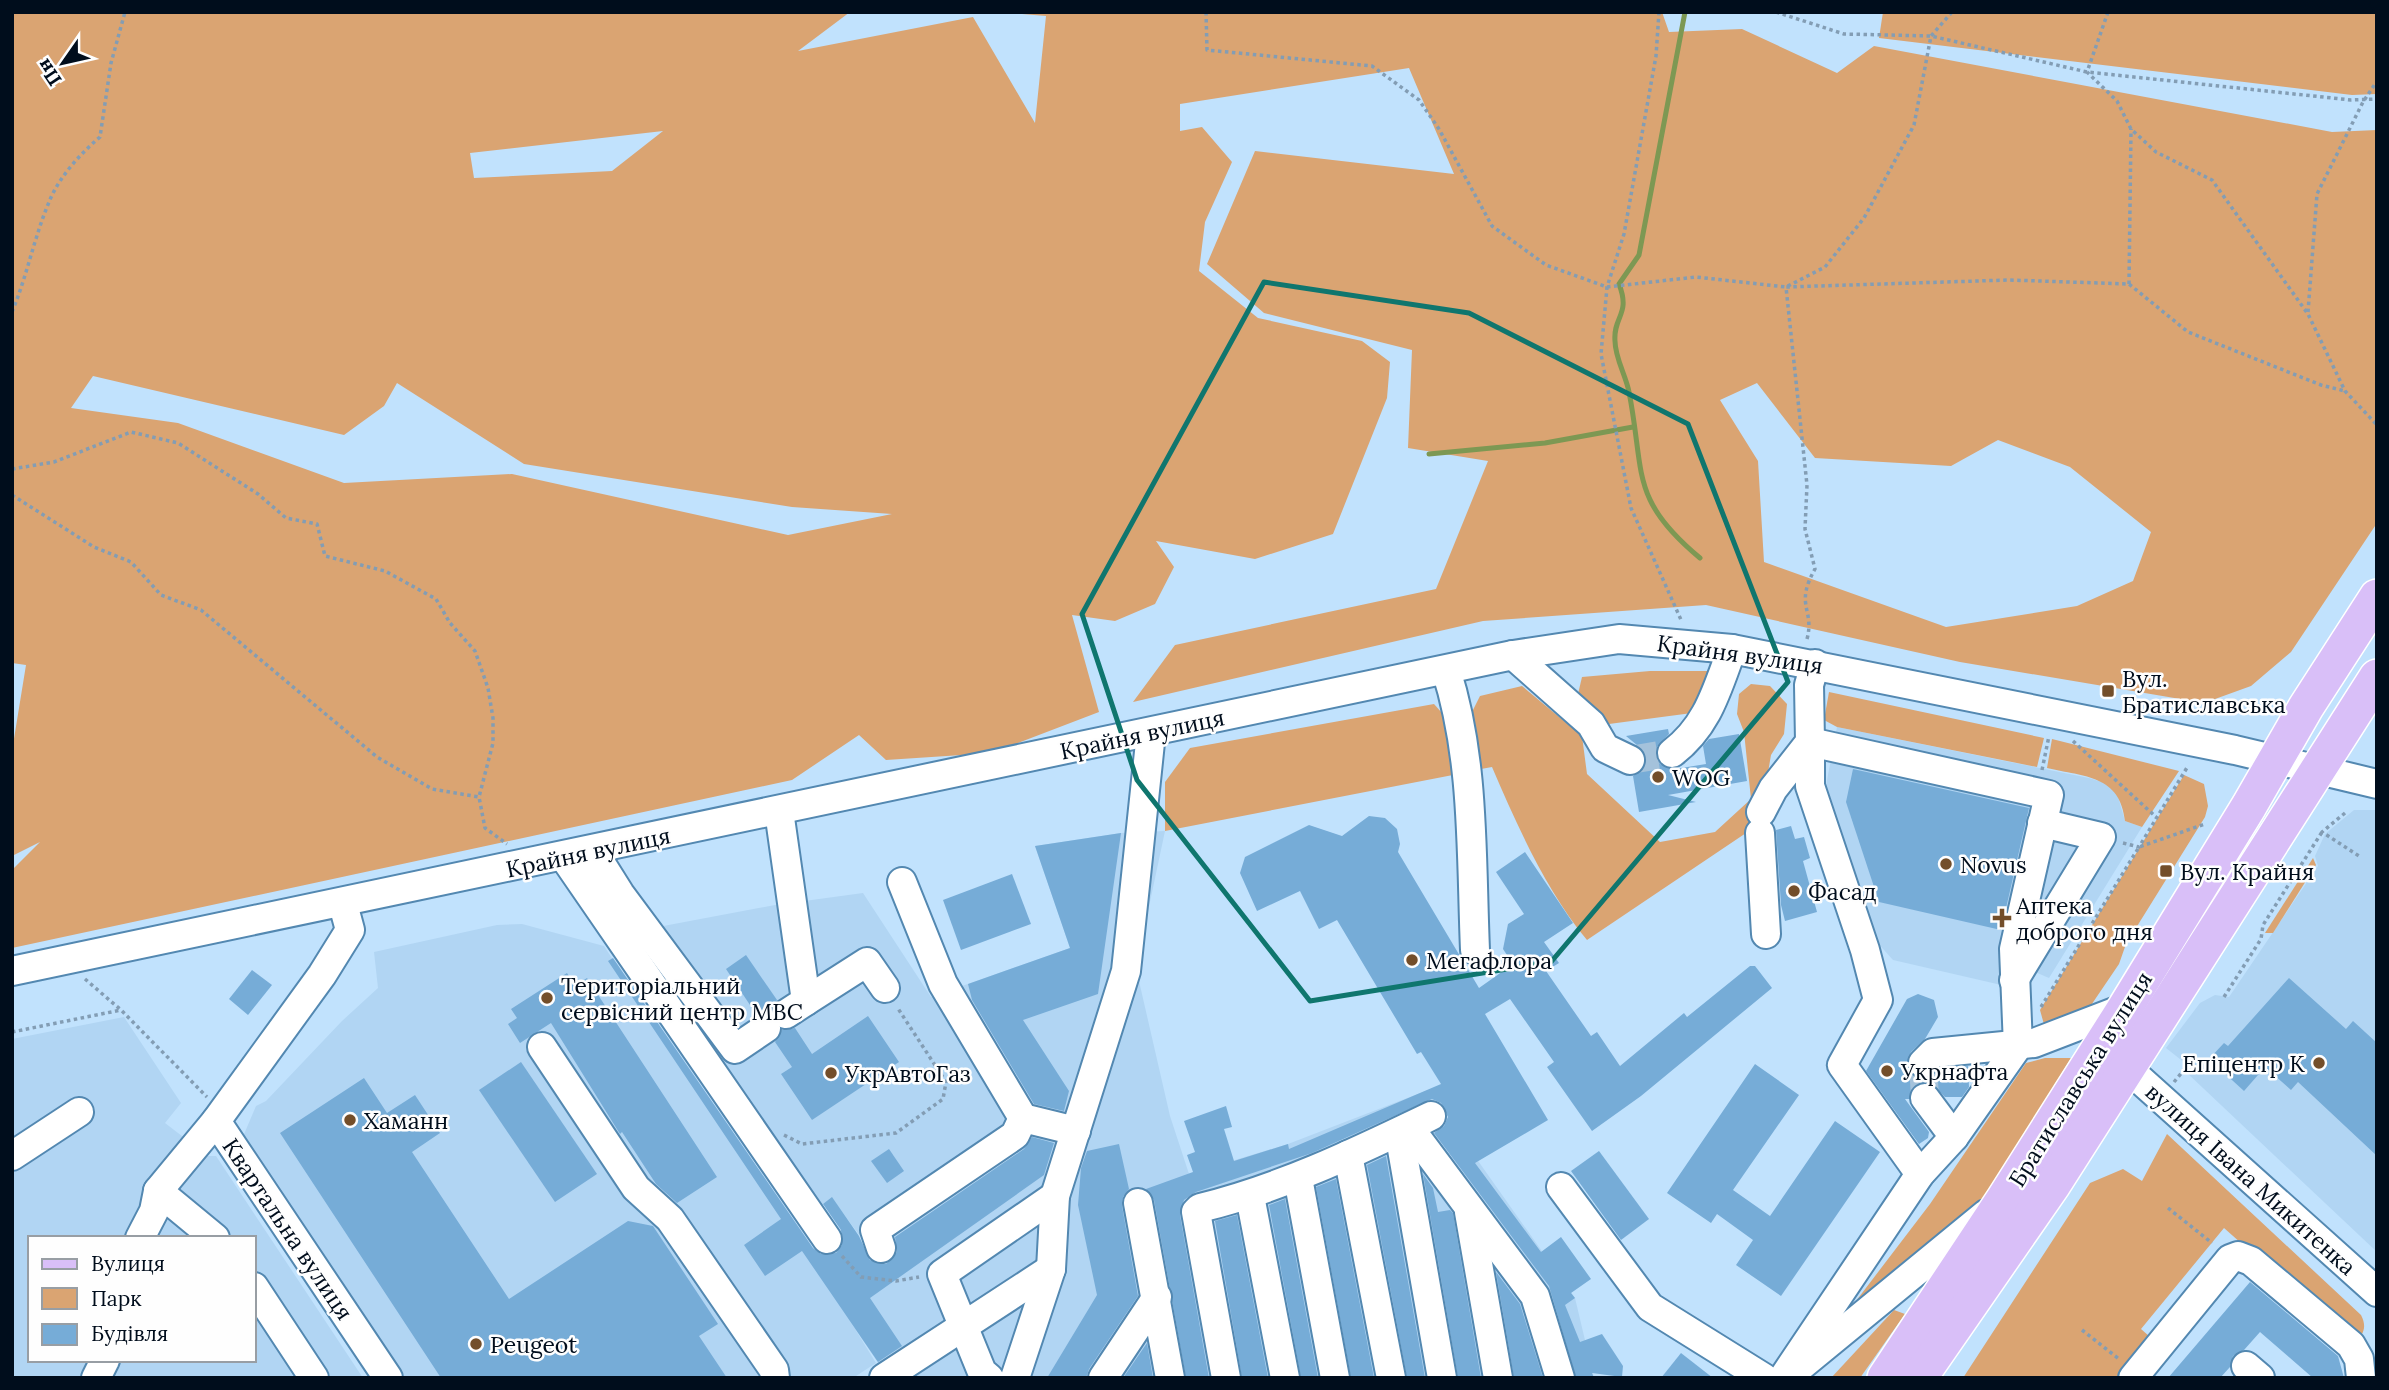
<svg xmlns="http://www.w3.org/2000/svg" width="2389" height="1390" font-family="Lora,serif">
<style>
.built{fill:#b1d5f3;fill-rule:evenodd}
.green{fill:#daa472;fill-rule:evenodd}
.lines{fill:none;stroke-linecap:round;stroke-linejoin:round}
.stream{stroke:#7d9853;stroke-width:5}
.building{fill:#76acd7}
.minor-tunnel{stroke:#a4c2db;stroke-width:28;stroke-dasharray:28 14;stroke-linecap:butt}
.minor-casing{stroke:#5388b1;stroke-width:32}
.major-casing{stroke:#fff;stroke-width:38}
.path{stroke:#839db4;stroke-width:3.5;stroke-dasharray:3.5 3.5;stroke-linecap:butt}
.minor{stroke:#fff;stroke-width:28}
.major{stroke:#d9bff8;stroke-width:35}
.marked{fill:none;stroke:#0f766e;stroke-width:5;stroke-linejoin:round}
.poi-dot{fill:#734e2a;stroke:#fefefe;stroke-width:2.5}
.labels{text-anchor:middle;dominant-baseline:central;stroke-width:5;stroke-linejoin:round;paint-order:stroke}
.street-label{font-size:23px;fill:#000d1c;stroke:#fefefe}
.poi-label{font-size:23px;fill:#000d1c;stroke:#fefefe;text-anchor:start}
</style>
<rect width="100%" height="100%" fill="#c1e2fd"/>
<g class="built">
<polygon points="1837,727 2089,778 2105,783 2117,793 2125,821 2142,827 2049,978 2035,972 2023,990 1893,960 1875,940 1825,791"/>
<polygon points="2354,810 2377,810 2377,1252 2186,1072 2190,1067 2166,1048 2200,1003 2215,995 2229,997 2318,866 2315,856 2325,834"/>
<polygon points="1165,831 1136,968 1170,1116 1189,1174 1288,1144 1428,1090 1575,1298 1594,1378 884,1378 885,1373 855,1329 876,1363 853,1378 401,1378 242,1139 256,1106 266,1101 342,1021 378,988 374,952 497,925 522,924 604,946 828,1288 876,1258 832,1198 816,1209 633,936 658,927 775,905 863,893 931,997 1070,948 1035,846 1121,833"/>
<path d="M124,1017L181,1103L165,1123L208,1156H216L363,1378H12V1039ZM30,1238H254V1360H30Z"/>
</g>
<g class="green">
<path d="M12,12H850L798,51L973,17L1035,123L1046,16L999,12H1662L1669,32L1742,29L1837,73L1874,46L2332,132L2377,130V523L2291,652L2251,686L2204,703L1960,662L1706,605L1483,621L1133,702L1175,645L1436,589L1488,461L1408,448L1412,350L1264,313L1207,264L1255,151L1454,174L1409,68L1180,104V131L1202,127L1232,162L1205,222L1199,271L1258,318L1362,341L1390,362L1387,398L1333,534L1255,559L1156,541L1174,567L1155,604L1115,621L1072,615L1099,712L992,753L886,760L859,735L792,780L12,948V870L40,842L12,856V751L26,665L12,663ZM663,131L612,171L474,178L470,153ZM93,376L344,435L384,406L397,383L524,464L792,507L892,514L788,535L512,474L344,483L178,423L71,408ZM1757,383L1815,458L1951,466L1998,440L2070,467L2151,532L2133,581L2077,606L1946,627L1764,562L1758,461L1720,400Z"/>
<polygon points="1883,12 2377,12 2377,94 2352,95 1879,38"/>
<polygon points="1650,671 1708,671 1712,685 1692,713 1609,724 1578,694 1582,677"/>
<path d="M1751,684L1770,686L1787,704L1784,734L1771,755L1763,802L1752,811L1749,831L1587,940C1546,891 1517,825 1492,767L1481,769L1472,712L1480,696L1522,686L1582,736L1587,774L1660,842L1715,832L1751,799L1744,732L1737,714L1739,694Z"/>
<polygon points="1829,692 2044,738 2037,767 1837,727 1824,720"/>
<polygon points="1434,704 1450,722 1458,774 1165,831 1165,782 1190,748"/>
<path d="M2052,739L2179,771L2142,827L2125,821C2120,775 2085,777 2047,768Z"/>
<polygon points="2184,775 2204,784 2208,806 2205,817 2126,944 2119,964 2079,1023 2045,1028 2040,1010"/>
<polygon points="2313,858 2316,865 2273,933 2265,933"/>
<polygon points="2045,1058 2071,1058 1968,1225 1827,1339 1930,1204 2026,1063"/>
<path d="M2167,1134L2361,1315C2367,1327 2364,1333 2355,1344L2224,1228L2141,1329L2158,1344L2131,1378H1963L2090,1183L2123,1169L2142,1181Z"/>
<polygon points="1894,1310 1905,1314 1860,1378 1831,1378"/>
</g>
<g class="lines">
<g class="stream">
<path d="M1685,12L1639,255L1619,284C1631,315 1613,316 1615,341C1615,358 1626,376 1629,392C1645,473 1629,499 1700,558"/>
<polyline points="1429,454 1545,443 1633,427"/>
</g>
</g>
<g class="building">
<polygon points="1668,729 1669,734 1657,747 1656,755 1660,764 1675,769 1706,764 1703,746 1709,739 1739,734 1747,781 1668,795 1696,802 1639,812 1633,776 1645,768 1646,758 1643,750 1626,736"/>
<polygon points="1853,769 2029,808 2001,930 1879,902 1846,802"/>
<polygon points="1369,816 1385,818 1397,829 1400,844 1398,852 1479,988 1513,964 1503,949 1508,924 1524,914 1496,872 1525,852 1573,923 1544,942 1559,963 1546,971 1591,1036 1597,1032 1620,1066 1684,1013 1687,1017 1750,966 1755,966 1772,988 1641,1096 1592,1131 1547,1067 1554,1062 1510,999 1485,1014 1548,1120 1475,1163 1541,1252 1561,1237 1591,1279 1571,1293 1575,1298 1565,1305 1580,1342 1602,1334 1623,1366 1622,1377 1592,1373 1594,1378 1576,1378 1549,1286 1434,1133 1444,1126 1448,1117 1441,1103 1432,1099 1312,1153 1196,1192 1184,1200 1180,1215 1209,1378 1186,1378 1154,1200 1146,1189 1193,1172 1187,1155 1195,1152 1184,1121 1226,1106 1232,1127 1224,1129 1234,1161 1288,1144 1289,1149 1441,1084 1421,1052 1417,1054 1337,920 1319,929 1300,891 1257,911 1240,873 1245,857 1309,825 1342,836"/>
<polygon points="1791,826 1795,839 1804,837 1810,858 1803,861 1817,912 1785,921 1781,905 1776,830"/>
<polygon points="1121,833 1098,994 1023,1020 1069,1091 1064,1111 1034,1104 972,1000 968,984 1070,948 1035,846"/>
<polygon points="1012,874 1031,924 961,950 943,900"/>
<polygon points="746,955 777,1000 770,1012 756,1014 726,969"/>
<polygon points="613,958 813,1248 821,1254 836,1253 842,1245 841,1230 823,1204 832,1197 859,1236 870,1260 886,1264 897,1252 895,1237 1024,1149 1032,1137 1054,1143 1044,1175 870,1298 902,1346 878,1362 802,1251 765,1276 744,1245 781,1219 608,961"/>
<polygon points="252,970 272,985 248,1015 229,999"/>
<polygon points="567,973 575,986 587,978 717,1177 677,1203 656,1184 622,1132 620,1134 551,1023 520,1043 508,1024 517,1018 511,1009"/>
<polygon points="2289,978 2346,1029 2353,1021 2377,1043 2377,1156 2298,1082 2291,1090 2265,1067 2244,1091 2209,1059 2224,1043 2228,1046"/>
<polygon points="1918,994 1934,1000 1938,1017 1925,1039 1911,1052 1907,1068 1918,1079 1927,1079 1941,1069 1968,1066 1969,1087 1962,1097 1945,1097 1931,1083 1915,1085 1909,1099 1905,1099 1929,1132 1928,1138 1919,1144 1866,1071 1907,999"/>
<polygon points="868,1016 899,1062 812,1120 781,1074 792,1067 775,1042 782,1030 795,1028 812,1054"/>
<polygon points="521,1062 597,1174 555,1202 479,1090"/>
<polygon points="1755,1064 1799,1095 1733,1190 1770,1216 1835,1121 1880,1152 1781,1296 1736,1265 1753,1240 1717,1214 1711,1223 1667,1193"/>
<polygon points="364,1078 387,1113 415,1095 440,1133 412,1152 509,1299 628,1221 653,1226 718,1324 699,1336 727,1378 441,1378 280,1133"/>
<polygon points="1119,1144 1129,1189 1123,1197 1122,1206 1138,1296 1089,1369 1086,1378 1047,1378 1097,1295 1078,1205 1081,1168 1087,1151"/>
<polygon points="889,1149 904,1171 887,1183 871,1161"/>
<polygon points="1599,1151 1649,1219 1621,1240 1571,1171"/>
<polygon points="1386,1156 1425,1378 1407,1378 1367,1165"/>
<polygon points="1423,1174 1433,1188 1438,1212 1450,1210 1453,1213 1481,1378 1458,1378"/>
<polygon points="1336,1179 1374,1378 1351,1378 1316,1187"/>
<polygon points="1285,1199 1318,1378 1301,1378 1269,1205"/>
<polygon points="1237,1215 1268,1378 1242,1378 1215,1221"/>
<polygon points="1496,1272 1520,1304 1543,1378 1514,1378"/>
<polygon points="2250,1282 2338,1356 2344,1378 2313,1378 2260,1332 2244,1350 2233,1356 2230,1367 2220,1378 2168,1378"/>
<polygon points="1147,1343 1153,1378 1123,1378"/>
<polygon points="1681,1353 1713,1378 1661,1378"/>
</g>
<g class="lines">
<g class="minor-tunnel">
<polyline points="1630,760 1672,753"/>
<polyline points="1923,1063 1925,1098"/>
</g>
<defs>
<g id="minor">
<polyline points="1513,655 1591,724 1605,748 1630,760"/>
<path d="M1446,670C1475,760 1471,857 1475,950"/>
<path d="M1672,753C1708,726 1717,689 1732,649"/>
<polyline points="779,811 806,1001 786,1014"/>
<polyline points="1761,812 1773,789 1810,742 1809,685 1815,664"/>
<polyline points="1760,833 1766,934"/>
<polyline points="593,851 620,894 735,1049 766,1028"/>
<polyline points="564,857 827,1239"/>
<polyline points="902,882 943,984 1023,1118 1076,1131"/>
<polyline points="343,904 350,930 322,975 216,1121 388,1378"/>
<polyline points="12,971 1513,655 1619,639 1732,649 2235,750 2377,784"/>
<polyline points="2014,980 2101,837 2042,823"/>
<polyline points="806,1001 867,962 885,988"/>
<polyline points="542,1047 636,1188 670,1219 774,1370 775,1378"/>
<polyline points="1923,1063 1933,1053 2034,1043 2125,1008"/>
<polyline points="2126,1067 2377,1292"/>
<polyline points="1409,1127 1535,1296 1560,1378"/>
<polyline points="1399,1132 1442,1378"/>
<polyline points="1348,1155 1391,1378"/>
<polyline points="12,1156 79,1112"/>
<polyline points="1920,1174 1842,1065 1878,1000 1865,950 1810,786 1810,742 2049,795 2014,949 2018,1046 1954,1137"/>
<polyline points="1298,1178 1335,1378"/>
<polyline points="1561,1187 1650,1307 1764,1378"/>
<polyline points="158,1191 215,1238"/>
<polyline points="1250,1196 1285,1378"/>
<polyline points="1138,1203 1170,1378"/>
<polyline points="1469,1212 1498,1378"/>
<polyline points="140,1238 154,1211 158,1191 216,1121"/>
<polyline points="881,1248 875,1230 1015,1135 1023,1118"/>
<polyline points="254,1287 314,1378"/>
<polyline points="1801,1366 1986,1214"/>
<polyline points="2246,1366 2260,1378"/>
<polyline points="96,1378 105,1360"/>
<polyline points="884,1378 1051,1269"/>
<polyline points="989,1378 982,1372 942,1274 1055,1196"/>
<polyline points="1015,1378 1051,1269 1055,1196 1126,971 1151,733"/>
<polyline points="1103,1378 1157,1297"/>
<path d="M1226,1378L1196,1212L1200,1208C1282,1188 1356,1152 1431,1116"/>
<polyline points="1783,1378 1920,1174 1954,1137 1925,1098"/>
<polyline points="2133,1378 2230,1259 2238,1256 2251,1261 2351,1345 2359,1359 2361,1378"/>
</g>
<g id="major">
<polyline points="1885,1378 2004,1199 2125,1008 2249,806 2306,707 2377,597"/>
<polyline points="1919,1378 2052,1186 2377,677"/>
</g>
</defs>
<use href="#minor" class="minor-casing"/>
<use href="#major" class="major-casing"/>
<g class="path">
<polyline points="1206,12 1207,50 1372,66 1419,100 1439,129 1492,226 1546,265 1607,287 1696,277 1786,287 1825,267 1864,218 1914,125 1931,36 1952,12"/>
<polyline points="1659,12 1656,56 1624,234 1607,287 1601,354 1631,508 1682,622"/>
<polyline points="1776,12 1844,34 1931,36 2087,72 2351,100 2377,99"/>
<polyline points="2108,12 2087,72 2117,101 2131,129 2156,152 2212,180 2308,314 2345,391 2377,425"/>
<polyline points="2129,284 2131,129"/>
<path d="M12,312C27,276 34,238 49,202C59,177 80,154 100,137L111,63L125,12"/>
<polyline points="2308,312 2317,194 2363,102 2377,81"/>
<polyline points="12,469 54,462 131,432 178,443 258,494 286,518 317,524 325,556 385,571 436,599 450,623 475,651 488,688 493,718 493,743 479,797"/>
<polyline points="12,495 94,547 131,562 161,595 201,610 377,757 432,789 479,797 485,828 507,844"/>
<path d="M1807,639C1815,609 1794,606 1815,569L1805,529L1807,485L1786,287L2009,280L2129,284L2188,332L2321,385L2345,391"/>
<polyline points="2073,741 2156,817"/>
<polyline points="2042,770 2049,736"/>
<polyline points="2345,813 2322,832 2359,856"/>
<polyline points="2123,843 2139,847 2188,766"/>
<polyline points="85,979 121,1010 207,1097"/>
<polyline points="2224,997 2261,939 2263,925 2322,832"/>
<polyline points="2041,1007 2139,847 2205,824"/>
<polyline points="12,1032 121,1010"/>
<polyline points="2174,1082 2188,1065"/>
<polyline points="784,1135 802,1144 896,1133 943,1099 946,1082 897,1007"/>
<polyline points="2168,1208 2212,1243"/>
<polyline points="842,1256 861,1277 896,1281 919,1277"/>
<polyline points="2082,1330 2119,1359"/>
</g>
<use href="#minor" class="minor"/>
<use href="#major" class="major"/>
</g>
<path class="marked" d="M1264,282L1469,313L1688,424L1788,682L1551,962L1310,1001L1137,780L1082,614Z"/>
<g class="poi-dot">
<rect x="2101" y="684" width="14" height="14" rx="3.5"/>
<circle cx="1658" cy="777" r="7"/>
<circle cx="1946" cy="864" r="7"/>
<rect x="2159" y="864" width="14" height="14" rx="3.5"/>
<circle cx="1794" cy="891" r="7"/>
<path d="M1998.5 907.5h7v7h7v7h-7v7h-7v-7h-7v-7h7z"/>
<circle cx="1412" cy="960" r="7"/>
<circle cx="547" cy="998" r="7"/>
<circle cx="2319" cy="1063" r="7"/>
<circle cx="1887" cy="1071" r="7"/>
<circle cx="831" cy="1073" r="7"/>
<circle cx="350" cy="1120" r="7"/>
<circle cx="476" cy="1344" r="7"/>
</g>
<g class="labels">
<g class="street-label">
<text transform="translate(1740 654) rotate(8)">Крайня вулиця</text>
<text transform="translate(1142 734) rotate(-12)">Крайня вулиця</text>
<text transform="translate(588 852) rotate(-12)">Крайня вулиця</text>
<text transform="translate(2080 1079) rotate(-58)">Братиславська вулиця</text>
<text transform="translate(2251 1179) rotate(42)">вулиця Івана Микитенка</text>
<text transform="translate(288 1229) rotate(56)">Квартальна вулиця</text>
</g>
<g class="poi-label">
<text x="2122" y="678">Вул.<tspan x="2122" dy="26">Братиславська</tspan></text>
<text x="1672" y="777">WOG</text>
<text x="1960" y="864">Novus</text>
<text x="2180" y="871">Вул. Крайня</text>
<text x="1808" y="891">Фасад</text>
<text x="2016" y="905">Аптека<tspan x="2016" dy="26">доброго дня</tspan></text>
<text x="1426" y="960">Мегафлора</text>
<text x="561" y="985">Територіальний<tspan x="561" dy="26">сервісний центр МВС</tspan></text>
<text x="2305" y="1063" text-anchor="end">Епіцентр К</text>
<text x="1901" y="1071">Укрнафта</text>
<text x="845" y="1073">УкрАвтоГаз</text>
<text x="364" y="1120">Хаманн</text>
<text x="490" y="1344">Peugeot</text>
</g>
</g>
<rect width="2389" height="1390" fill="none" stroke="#000d1c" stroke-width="28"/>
<rect x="28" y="1236" width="228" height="126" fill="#fefefe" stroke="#989ea4" stroke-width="2"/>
<rect x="42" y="1259" width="35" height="10" fill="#d9bff8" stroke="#989ea4" stroke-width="2"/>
<text x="91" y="1271" font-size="21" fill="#000d1c">Вулиця</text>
<rect x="42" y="1288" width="35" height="21" fill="#daa472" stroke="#989ea4" stroke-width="2"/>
<text x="91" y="1306" font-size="21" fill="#000d1c">Парк</text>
<rect x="42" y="1324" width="35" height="21" fill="#76acd7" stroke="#989ea4" stroke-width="2"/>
<text x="91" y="1341" font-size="21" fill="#000d1c">Будівля</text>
<g transform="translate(63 63) rotate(236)" stroke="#fefefe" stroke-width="5" paint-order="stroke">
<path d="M0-5L12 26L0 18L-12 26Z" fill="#000d1c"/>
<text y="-10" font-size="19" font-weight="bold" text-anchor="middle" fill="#000d1c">Пн</text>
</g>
</svg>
